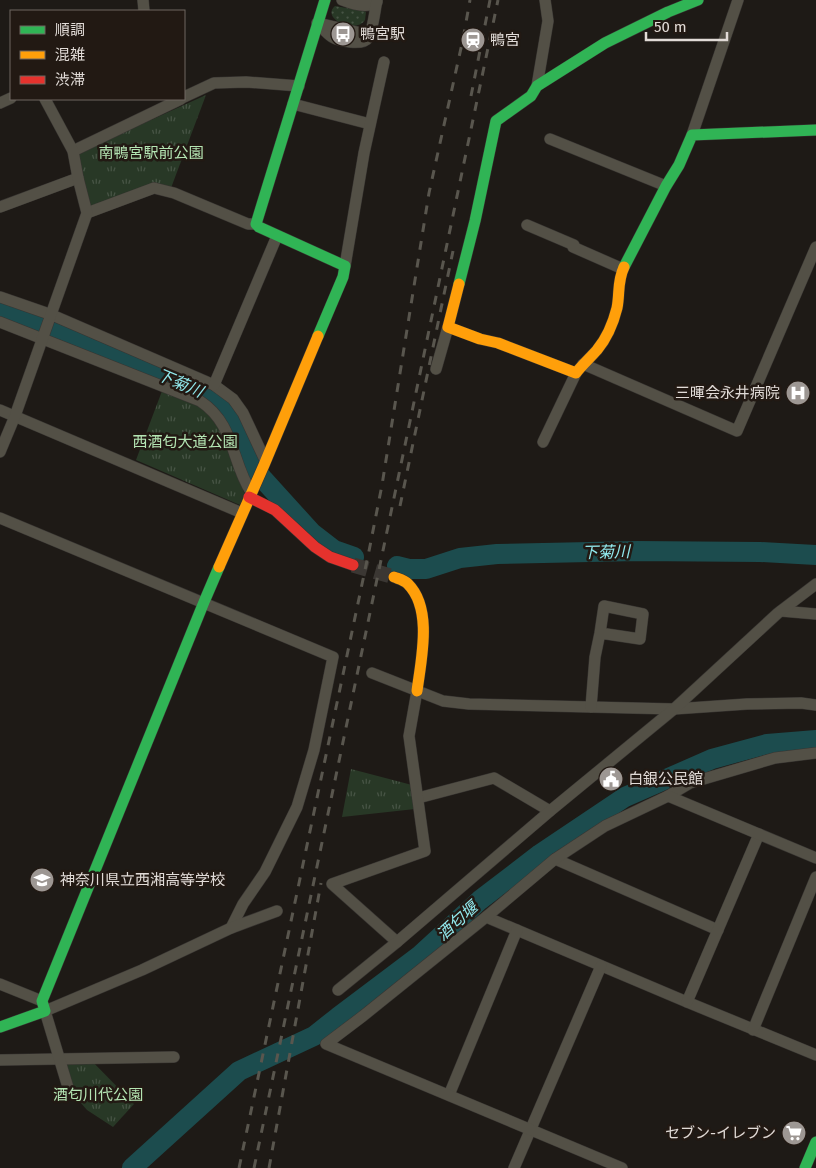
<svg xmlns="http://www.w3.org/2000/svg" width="816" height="1168" font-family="'Fira Sans','Noto Sans JP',sans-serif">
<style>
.grass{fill:url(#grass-dots)}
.park{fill:url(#park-tufts)}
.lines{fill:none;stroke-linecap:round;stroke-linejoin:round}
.river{stroke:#1c4c4e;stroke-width:20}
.secondary-tunnel{stroke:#3b3733;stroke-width:15;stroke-dasharray:15 8;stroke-linecap:butt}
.street-casing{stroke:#383532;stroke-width:12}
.fast-casing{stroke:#383532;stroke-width:12}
.slow-casing{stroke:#383532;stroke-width:12}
.jam-casing{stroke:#383532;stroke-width:12}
.street{stroke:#535046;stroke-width:11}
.fast{stroke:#30b455;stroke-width:11}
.slow{stroke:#ff9f0a;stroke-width:11}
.jam{stroke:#e5322d;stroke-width:11}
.rail{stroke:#59564e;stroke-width:3;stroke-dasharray:9 9;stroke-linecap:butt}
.labels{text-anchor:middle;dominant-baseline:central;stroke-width:5;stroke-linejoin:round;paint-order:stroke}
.poi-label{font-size:15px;fill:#e1dbd7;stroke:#221913;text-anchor:start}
.park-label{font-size:15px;fill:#b4e5b3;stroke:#221913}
.water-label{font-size:16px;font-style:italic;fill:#91e9ed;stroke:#221913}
</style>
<defs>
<pattern id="grass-dots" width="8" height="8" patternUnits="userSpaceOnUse" patternTransform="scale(1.25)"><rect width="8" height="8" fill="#283826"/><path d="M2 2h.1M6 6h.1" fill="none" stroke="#475445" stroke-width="1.8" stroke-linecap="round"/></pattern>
<pattern id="park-tufts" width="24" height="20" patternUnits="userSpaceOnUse" patternTransform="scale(1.25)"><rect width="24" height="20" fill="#283826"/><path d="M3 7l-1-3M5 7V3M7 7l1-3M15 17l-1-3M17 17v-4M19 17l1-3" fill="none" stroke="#475445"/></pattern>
</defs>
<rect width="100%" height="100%" fill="#1e1a16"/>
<path class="grass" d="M335,6L364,11L366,12L365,20C364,22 360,25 358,25C348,30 322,17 335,6Z"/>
<g class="park">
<polygon points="206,95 171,188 90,207 78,153"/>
<polygon points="162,391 201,407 219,425 245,495 240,505 136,460"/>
<polygon points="351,769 412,785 415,809 342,817"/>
<polygon points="61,1055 86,1055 134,1104 113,1127 87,1110 73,1094"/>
</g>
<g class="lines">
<g class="river">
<polyline points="0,307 17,314 209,395 225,408 234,421 252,466 263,479 312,533 334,550 354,557"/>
<polyline points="397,566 409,569 426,569 460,558 497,554 637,551 760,552 816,555"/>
<polyline points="132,1168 239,1071 314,1036 338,1017 419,956 480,900 540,854 625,797 712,759 767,744 816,740"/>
</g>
<polyline class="secondary-tunnel" points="353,565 394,577"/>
<defs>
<g id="street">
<polyline points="143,0 144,11"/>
<path d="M342,0C352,4 368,9 377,2"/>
<path d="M317,23C322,27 326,33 332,37C338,41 363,46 368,38C373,31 375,9 377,0"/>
<polyline points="318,23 370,35"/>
<polyline points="537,86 548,21 545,0"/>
<polyline points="184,97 214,83 246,82 299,86"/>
<polyline points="0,103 11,98"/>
<polyline points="293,104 370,124"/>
<polyline points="692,135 738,0"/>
<polyline points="550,139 666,186"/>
<polyline points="73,151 181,99"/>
<polyline points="0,207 78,178"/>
<polyline points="87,213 154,188 174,193 248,224 256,224"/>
<polyline points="527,225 574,245 573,247 623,269"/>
<polyline points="345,266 364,153 384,62"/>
<polyline points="0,297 52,315 214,385 233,399 243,413 265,460"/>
<path d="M0,322L200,401C235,424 231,461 251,492"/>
<polyline points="583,364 737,431 816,247"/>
<polyline points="436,369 448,327"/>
<polyline points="214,385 277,236"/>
<polyline points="0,410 242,513"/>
<polyline points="543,442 576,373"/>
<polyline points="0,452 15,416 87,213 78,178 73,151 45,99"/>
<polyline points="0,518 333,657 314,750 297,807 265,872 243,904 231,928"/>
<polyline points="781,611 816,614"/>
<polyline points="372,673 443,701 469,704 674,709 747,704 801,703 816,705"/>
<polyline points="591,707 595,657 600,633 604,606 643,614 640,639 600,633"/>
<polyline points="668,796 690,783 775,758 816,753"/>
<polyline points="418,798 494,778 550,811"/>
<polyline points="555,859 718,930"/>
<polyline points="486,917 687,1002 816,1055"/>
<polyline points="397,942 332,884 425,851 409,736 417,691"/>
<polyline points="0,984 42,1001"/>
<polyline points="338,990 397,942 550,811 674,709 778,613 816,584"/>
<polyline points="687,1002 759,834"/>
<polyline points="753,1030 816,877"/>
<polyline points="0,1060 174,1057"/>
<polyline points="70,1094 45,1011 142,970 231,928 277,911"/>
<polyline points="449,1095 517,930"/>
<polyline points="514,1168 601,966"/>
<polyline points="622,1168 326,1044 363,1016 486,917 555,859 605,826 668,796 816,858"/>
</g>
<g id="fast">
<polyline points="624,267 666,186 679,165 692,135 816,130"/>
<polyline points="459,284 475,221 496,121 531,96 537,86 605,43 668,12 698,0"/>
<polyline points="318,336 343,277 345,266 259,227 256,224 325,0"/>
<polyline points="0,1027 45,1011 42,1001 204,602 219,567"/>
<polyline points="805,1168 816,1142"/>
</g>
<g id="slow">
<path d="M459,284L448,327L480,339L498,343L576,373C582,365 590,358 597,350C607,338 613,324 617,308C620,293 617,282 624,267"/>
<polyline points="219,567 264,465 318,336"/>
<path d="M394,577C399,579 404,580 408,584C433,609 421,660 417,691"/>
</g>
<polyline id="jam" points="249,497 275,510 315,547 330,557 353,565"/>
</defs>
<use href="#street" class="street-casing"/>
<use href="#fast" class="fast-casing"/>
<use href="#slow" class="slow-casing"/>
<use href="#jam" class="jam-casing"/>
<use href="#street" class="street"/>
<use href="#fast" class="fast"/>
<use href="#slow" class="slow"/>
<use href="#jam" class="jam"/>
<g class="rail">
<polyline points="471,96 490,0"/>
<polyline points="400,506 453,251"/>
<polyline points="239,1168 369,551 382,485 429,193 463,39 470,0"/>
<polyline points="254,1168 498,0"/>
<polyline points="269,1168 321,883"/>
</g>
</g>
<defs>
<symbol id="bus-disc" viewBox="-11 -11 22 22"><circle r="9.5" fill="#9d9793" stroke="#221913"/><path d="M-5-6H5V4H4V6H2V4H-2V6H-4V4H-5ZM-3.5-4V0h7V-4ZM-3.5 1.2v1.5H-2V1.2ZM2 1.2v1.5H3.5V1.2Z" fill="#fff"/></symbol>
<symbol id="station-disc" viewBox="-11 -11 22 22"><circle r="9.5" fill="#9d9793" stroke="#221913"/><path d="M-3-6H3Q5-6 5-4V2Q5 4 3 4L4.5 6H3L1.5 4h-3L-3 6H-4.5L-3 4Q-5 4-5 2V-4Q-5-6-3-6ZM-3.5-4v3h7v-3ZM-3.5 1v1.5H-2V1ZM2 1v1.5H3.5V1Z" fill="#fff"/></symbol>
<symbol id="hospital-disc" viewBox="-11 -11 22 22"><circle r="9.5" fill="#9d9793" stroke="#221913"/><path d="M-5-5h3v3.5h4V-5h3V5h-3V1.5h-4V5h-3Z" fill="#fff"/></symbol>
<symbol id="civic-disc" viewBox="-11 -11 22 22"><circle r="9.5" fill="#9d9793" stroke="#221913"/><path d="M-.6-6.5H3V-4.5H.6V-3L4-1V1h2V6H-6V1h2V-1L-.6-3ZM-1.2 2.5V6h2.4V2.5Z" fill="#fff"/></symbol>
<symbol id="school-disc" viewBox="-11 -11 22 22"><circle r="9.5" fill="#9d9793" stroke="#221913"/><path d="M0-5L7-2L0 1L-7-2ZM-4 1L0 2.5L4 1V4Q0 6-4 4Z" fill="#fff"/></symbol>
<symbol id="supermarket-disc" viewBox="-11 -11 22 22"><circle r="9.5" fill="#9d9793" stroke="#221913"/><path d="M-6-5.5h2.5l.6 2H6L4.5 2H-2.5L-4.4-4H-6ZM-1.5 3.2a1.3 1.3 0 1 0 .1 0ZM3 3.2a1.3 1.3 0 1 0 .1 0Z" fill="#fff"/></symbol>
</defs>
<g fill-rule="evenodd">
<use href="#bus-disc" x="329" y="20" width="28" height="28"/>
<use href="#station-disc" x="459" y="26" width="28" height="28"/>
<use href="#hospital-disc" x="784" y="379" width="28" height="28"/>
<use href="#civic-disc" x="597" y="765" width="28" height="28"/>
<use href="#school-disc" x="28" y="866" width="28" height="28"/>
<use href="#supermarket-disc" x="780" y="1119" width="28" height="28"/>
</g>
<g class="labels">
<g class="poi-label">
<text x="360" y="34">鴨宮駅</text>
<text x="490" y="40">鴨宮</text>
<text x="780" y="393" text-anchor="end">三暉会永井病院</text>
<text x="628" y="779">白銀公民館</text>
<text x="60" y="880">神奈川県立西湘高等学校</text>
<text x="776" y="1133" text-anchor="end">セブン-イレブン</text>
</g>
<g class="park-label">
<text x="151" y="153">南鴨宮駅前公園</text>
<text x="185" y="442">西酒匂大道公園</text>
<text x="98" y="1095">酒匂川代公園</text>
</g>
<g class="water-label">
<text transform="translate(180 383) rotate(23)">下菊川</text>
<text transform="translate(606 552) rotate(-1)">下菊川</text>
<text transform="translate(457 921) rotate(-42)">酒匂堰</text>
</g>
</g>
<rect x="10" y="10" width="175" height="90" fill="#221913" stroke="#6e6761"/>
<rect x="20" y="26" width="25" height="8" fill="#30b455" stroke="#6e6761"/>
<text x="55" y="35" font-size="15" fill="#e1dbd7">順調</text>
<rect x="20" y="51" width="25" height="8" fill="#ff9f0a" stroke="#6e6761"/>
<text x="55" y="60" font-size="15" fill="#e1dbd7">混雑</text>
<rect x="20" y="76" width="25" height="8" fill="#e5322d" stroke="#6e6761"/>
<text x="55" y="85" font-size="15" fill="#e1dbd7">渋滞</text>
<path d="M646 32v8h81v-8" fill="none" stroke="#e1dbd7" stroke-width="2.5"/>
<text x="654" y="32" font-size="15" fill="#e1dbd7" stroke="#221913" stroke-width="4" paint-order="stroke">50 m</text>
</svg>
